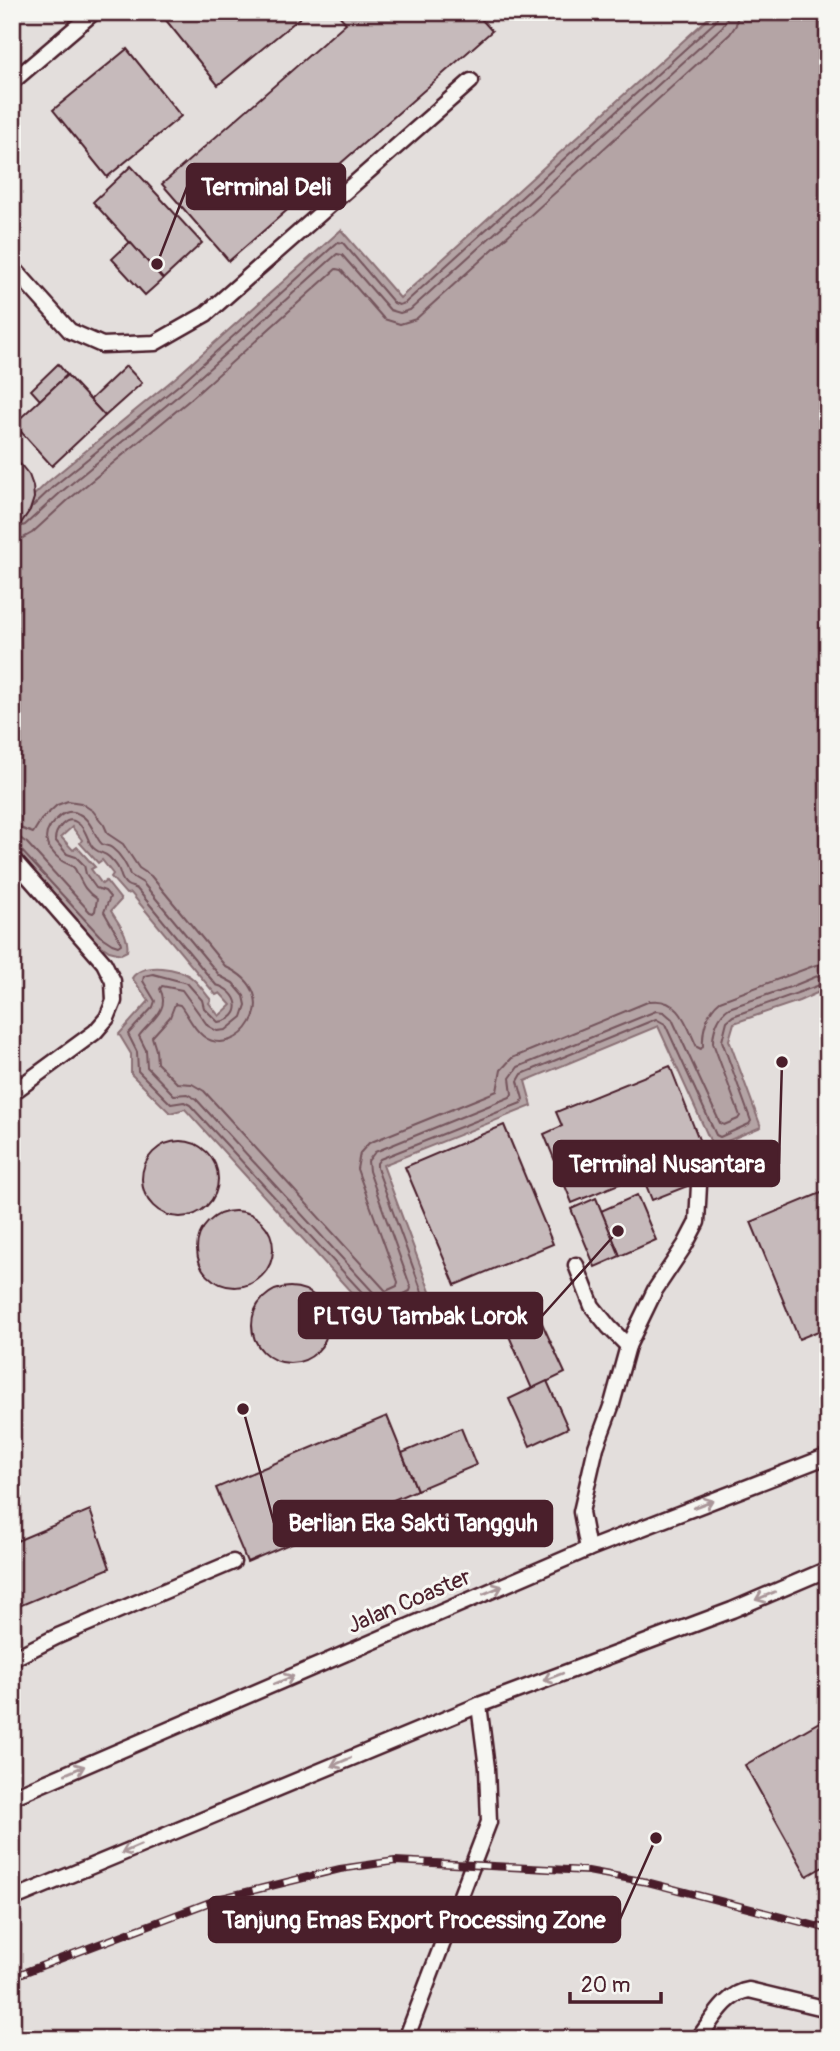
<svg xmlns="http://www.w3.org/2000/svg" width="840" height="2051" font-family="Pangolin,sans-serif">
<style>
.built{fill:#e3dedc}
.water{fill:#b4a4a5;stroke:#8a6f74;stroke-width:2}
.lines{fill:none;stroke-linecap:round;stroke-linejoin:round}
.shore{stroke:#74545c;stroke-width:2}
.building{fill:#c6babb;stroke:#4a1f2b;stroke-width:2}
.lane-casing{stroke:#4a1f2b;stroke-width:19}
.lane{stroke:#f6f6f2;stroke-width:14}
.rail-casing{stroke:#4a1f2b;stroke-width:8}
.rail{stroke:#f6f6f2;stroke-width:5;stroke-dasharray:16;stroke-linecap:butt}
.oneway{stroke:#a99598}
.labels{text-anchor:middle;dominant-baseline:central;stroke-width:6;stroke-linejoin:round;paint-order:stroke}
.street-label{font-size:23px;fill:#4a1f2b;stroke:#f6f6f2}
.leader{fill:none;stroke:#4a1f2b;stroke-width:2.5}
.callout-dot{fill:#4a1f2b;stroke:#f6f6f2;stroke-width:2.5}
.callout{fill:#4a1f2b;stroke:#4a1f2b;stroke-width:2.5}
.callout-label{font-size:24px;text-anchor:middle;font-weight:bold;fill:#fff}
</style>
<rect width="100%" height="100%" fill="#efedea"/>
<filter id="ink" filterUnits="userSpaceOnUse"><feTurbulence type="fractalNoise" baseFrequency=".0143" numOctaves="2"/><feDisplacementMap in="SourceGraphic" scale="14" xChannelSelector="R" yChannelSelector="G"/><feConvolveMatrix kernelMatrix="1 2 1 2 8 2 1 2 1" color-interpolation-filters="sRGB"/></filter>
<g filter="url(#ink)">
<g class="built">
<polygon points="12,12 715,12 400,298 341,230 175,378 49,481 12,516"/>
<polygon points="71,827 83,840 80,843 97,862 102,859 114,874 111,877 126,894 131,892 216,995 220,992 231,1006 219,1016 209,1003 133,978 149,1001 119,1034 131,1054 131,1074 169,1113 185,1109 267,1198 432,1297 383,1165 532,1106 525,1081 658,1026 714,1147 761,1127 729,1040 734,1023 799,1001 828,988 828,2039 12,2039 12,850 52,896 127,951 128,944 127,938 111,910 102,884 91,869 94,867 76,848 73,850 60,837"/>
</g>
<path class="water" d="M715,12H828V988L799,1001L734,1023L729,1040L761,1127L713,1147L658,1026L525,1081L532,1106L383,1165L432,1297L380,1324L185,1109L170,1113L131,1074V1054L119,1034L149,1001L132,978C143,962 180,967 193,979C200,985 205,993 211,1000L209,1003L219,1016L231,1005L220,993L216,995L131,893L126,894L111,877L113,874L102,860L98,863L80,843L82,840L72,827L61,837L73,850L77,847L95,867L91,869L102,884L106,881L121,900L111,911C118,923 130,936 127,951L121,954L109,951L96,942L12,850V516L49,481L175,378L341,230L400,298Z"/>
<g class="lines">
<g class="shore">
<polyline points="33,506 54,486 180,384 338,242 343,243 394,303 399,305 405,303 716,21 719,12"/>
<polyline points="13,529 25,525 60,493 185,390 337,254 342,255 390,310 400,313 410,310 722,27 726,21 728,12"/>
<polyline points="12,540 23,538 32,533 67,501 192,398 336,269 341,270 384,319 400,324 416,319 730,34 736,25 738,12"/>
<path d="M12,827L20,828L33,833L41,820L57,805L68,801L81,803L93,811L104,825L108,834L123,844L139,868L151,876L226,967C290,996 236,1062 203,1036C192,1027 188,1015 180,1005L175,1004L170,1017L152,1037L156,1050L157,1063L177,1083L192,1084L204,1091L386,1291L397,1286L398,1282L357,1169L360,1153L369,1143L497,1091L501,1070L512,1058L650,1001C680,997 687,1026 697,1047L701,1049L703,1046C702,1030 707,1011 720,1001L816,965L828,963"/>
<path d="M12,837L20,838L27,843L90,912L93,913L95,911L97,899C83,890 82,882 75,869C72,864 66,864 62,861C43,846 40,833 59,817C65,812 72,810 79,814C92,820 96,840 102,844C105,846 109,845 112,848C120,854 127,865 130,875L143,883L220,976L233,983L244,996L246,1005L242,1017L226,1030L217,1031L208,1026L182,990L162,986L160,989C171,1010 150,1021 139,1036L146,1050L147,1067L174,1095L187,1094L196,1099L384,1304L410,1291L411,1288L369,1171L368,1161L375,1152L510,1097L512,1094L510,1078L518,1067L656,1011L664,1012L672,1019L720,1123L724,1125L738,1119L740,1116L713,1043C713,1030 718,1015 729,1008L793,986L820,975L828,974"/>
<path d="M12,846L20,849L100,936L112,944L118,946L121,944L120,940L104,912L110,897L105,891L96,888L86,874L84,865L76,857L67,854L55,840C55,831 66,815 76,822C85,827 87,838 91,845C97,854 103,851 109,857C112,860 118,866 119,870C121,875 121,881 127,885C130,887 134,887 137,889L216,985C240,991 246,1019 218,1022L204,1008L202,1000L187,983L153,974L144,976L143,981L155,1001L153,1007L128,1034L137,1052L138,1071L171,1104L184,1102L190,1105L382,1314L420,1295L422,1292L377,1168V1163L380,1159L521,1103L523,1099L518,1081L522,1074L656,1019L665,1024L716,1135L720,1137L749,1124L751,1121L722,1041L727,1021L733,1016L828,982"/>
</g>
</g>
<g class="building">
<polygon points="163,12 307,12 218,85 161,14"/>
<polygon points="336,12 475,12 492,31 229,261 162,184 346,23"/>
<polygon points="127,49 181,116 107,177 53,110"/>
<polygon points="131,166 202,243 163,279 93,202"/>
<polygon points="130,242 163,279 145,295 112,259"/>
<polygon points="58,364 67,375 40,400 31,390"/>
<polygon points="126,366 142,383 105,416 90,400"/>
<polygon points="67,375 105,416 52,466 14,424"/>
<polygon points="12,459 21,465 29,475 33,486 34,498 30,510 21,523 12,528"/>
<polygon points="670,1066 703,1150 572,1203 544,1134 562,1126 556,1112"/>
<polygon points="504,1125 553,1244 455,1285 405,1167"/>
<circle cx="180" cy="1179" r="38"/>
<polygon points="685,1158 695,1183 652,1200 642,1175"/>
<polygon points="828,1190 828,1327 799,1339 751,1222"/>
<polygon points="637,1195 656,1240 620,1256 601,1211"/>
<polygon points="596,1198 620,1256 595,1267 571,1209"/>
<circle cx="235" cy="1249" r="38"/>
<circle cx="290" cy="1325" r="38"/>
<polygon points="541,1321 565,1373 532,1389 509,1336"/>
<polygon points="547,1381 568,1428 530,1446 509,1399"/>
<polygon points="387,1416 417,1490 247,1562 216,1488"/>
<polygon points="461,1428 476,1465 417,1490 402,1453"/>
<polygon points="90,1510 110,1568 12,1609 12,1543"/>
<polygon points="828,1717 828,1864 807,1876 745,1765"/>
</g>
<g class="lines">
<defs>
<g id="lane">
<polyline points="12,82 94,12"/>
<polyline points="12,269 17,272 70,331 102,345 155,343 206,314 471,81"/>
<polyline points="12,858 104,963 113,981 114,1001 107,1018 95,1032 12,1093"/>
<polyline points="576,1265 592,1306 609,1327 628,1346"/>
<polyline points="588,1549 581,1512 596,1447 612,1404 628,1346 655,1290 685,1245 697,1222 699,1185"/>
<polyline points="12,1659 58,1636 233,1562"/>
<polyline points="12,1797 588,1549 828,1456"/>
<polyline points="12,1899 479,1705 732,1610 828,1569"/>
<polyline points="406,2039 489,1822 487,1768 479,1705"/>
<path d="M698,2039C712,2021 726,1993 749,1990L828,2009"/>
</g>
</defs>
<use href="#lane" class="lane-casing"/>
<use href="#lane" class="lane"/>
<defs>
<polyline id="rail" points="12,1977 218,1899 340,1869 395,1861 588,1871 647,1882 828,1929"/>
</defs>
<use href="#rail" class="rail-casing"/>
<use href="#rail" class="rail"/>
</g>
<defs><path id="oneway-shaft" d="M-6 0H5M1.5-3L5.5 0L1.5 3" fill="none" stroke-width="1.6" stroke-linecap="round" stroke-linejoin="round" transform="scale(1.75)"/></defs>
<g class="oneway">
<use href="#oneway-shaft" transform="translate(703 1504) rotate(-21)"/>
<use href="#oneway-shaft" transform="translate(493 1590) rotate(-23)"/>
<use href="#oneway-shaft" transform="translate(765 1596) rotate(157)"/>
<use href="#oneway-shaft" transform="translate(553 1677) rotate(159)"/>
<use href="#oneway-shaft" transform="translate(284 1680) rotate(-23)"/>
<use href="#oneway-shaft" transform="translate(341 1762) rotate(157)"/>
<use href="#oneway-shaft" transform="translate(75 1770) rotate(-23)"/>
<use href="#oneway-shaft" transform="translate(131 1849) rotate(157)"/>
</g>
</g>
<g class="labels">
<g class="street-label">
<text transform="translate(409 1601) rotate(-23)">Jalan Coaster</text>
</g>
</g>
<path class="leader" d="M157 264L187 187M782 1062L779 1164M618 1231L542 1316M243 1409L274 1523M656 1838L620 1919"/>
<g class="callout-dot">
<circle cx="157" cy="264" r="7"/>
<circle cx="782" cy="1062" r="7"/>
<circle cx="618" cy="1231" r="7"/>
<circle cx="243" cy="1409" r="7"/>
<circle cx="656" cy="1838" r="7"/>
</g>
<g class="callout">
<rect x="187" y="164" width="158" height="45" rx="7"/>
<rect x="554" y="1141" width="225" height="45" rx="7"/>
<rect x="299" y="1293" width="243" height="45" rx="7"/>
<rect x="274" y="1501" width="278" height="45" rx="7"/>
<rect x="209" y="1897" width="411" height="45" rx="7"/>
</g>
<g class="callout-label">
<text x="266" y="195">Terminal Deli</text>
<text x="667" y="1172">Terminal Nusantara</text>
<text x="420" y="1324">PLTGU Tambak Lorok</text>
<text x="413" y="1531">Berlian Eka Sakti Tangguh</text>
<text x="414" y="1928">Tanjung Emas Export Processing Zone</text>
</g>
<rect width="840" height="2051" fill="none" stroke="#f6f6f2" stroke-width="42"/>
<rect x="21" y="21" width="798" height="2009" fill="none" stroke="#4a1f2b" stroke-width="2.5" filter="url(#ink)"/>
<path d="M570 1992v10h91v-10" fill="none" stroke="#4a1f2b" stroke-width="3.5"/>
<text x="581" y="1992" font-size="21" fill="#4a1f2b" stroke="#f6f6f2" stroke-width="5" paint-order="stroke">20 m</text>
</svg>
